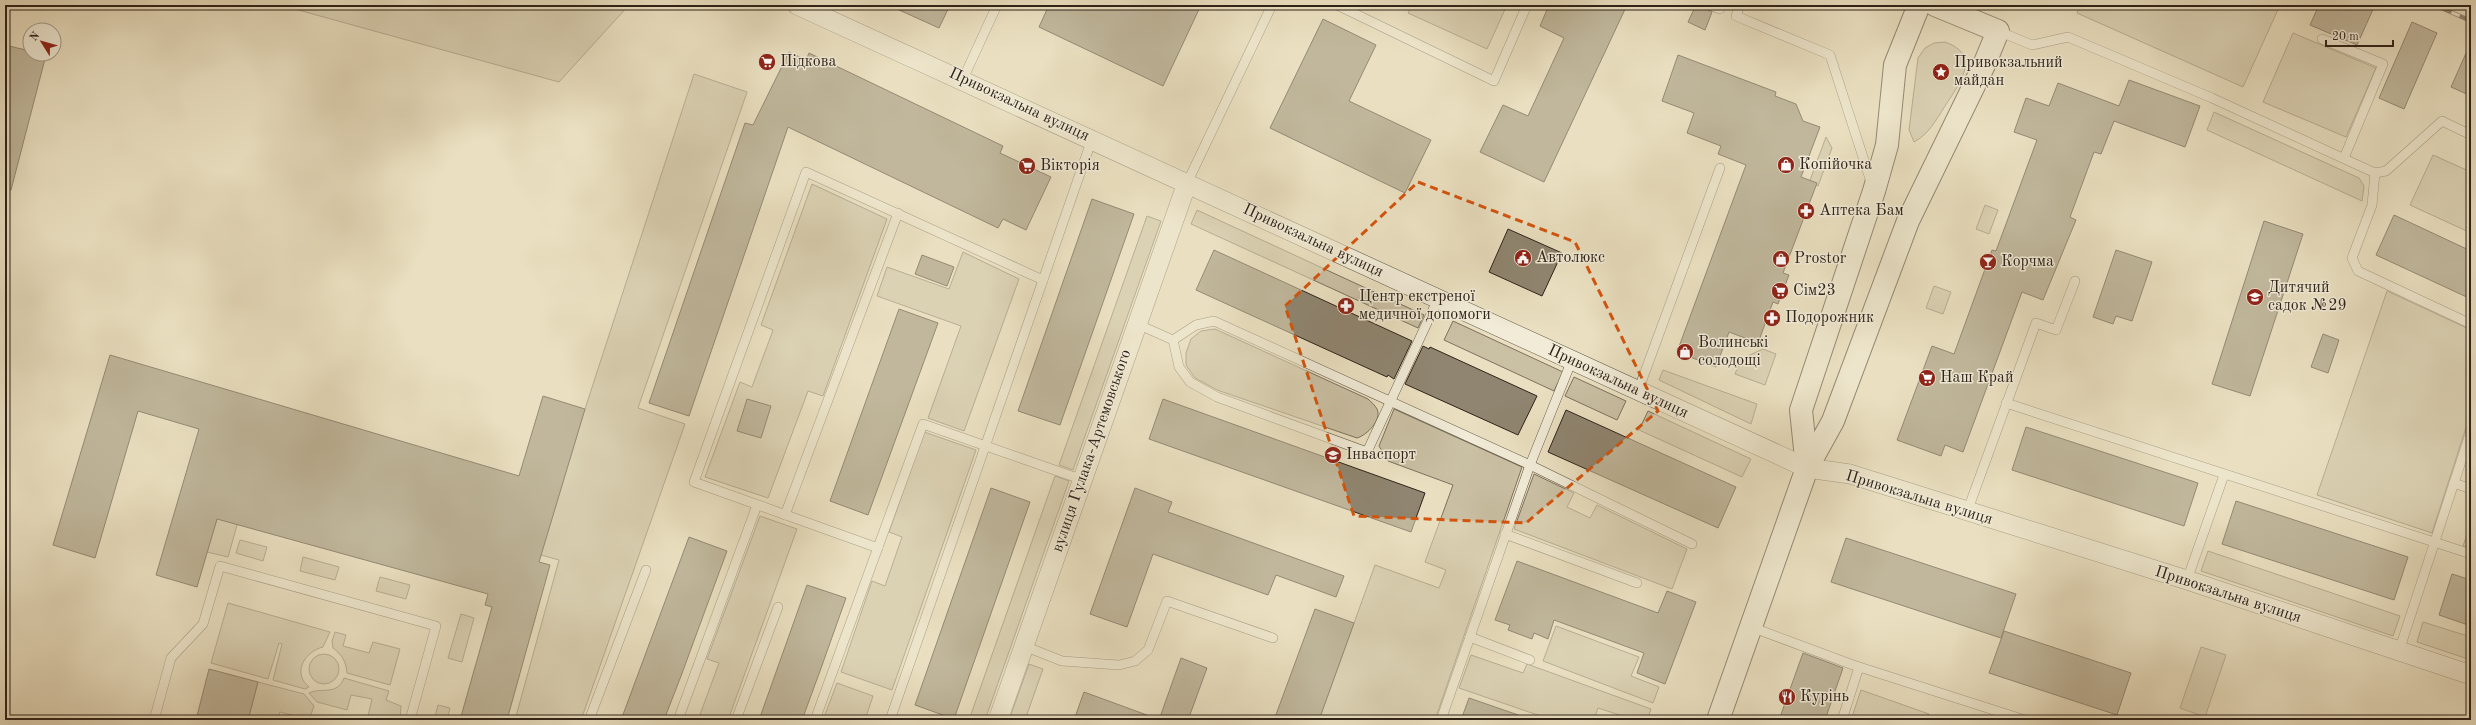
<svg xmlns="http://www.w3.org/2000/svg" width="2476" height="725" font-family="'Old Standard TT',serif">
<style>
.green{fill:#cac0a4;stroke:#7c715e}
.building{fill:#8f8570;stroke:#2d2219}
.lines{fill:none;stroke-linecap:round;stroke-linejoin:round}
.lane-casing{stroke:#5c5243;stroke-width:10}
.street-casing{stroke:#5c5243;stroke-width:20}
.secondary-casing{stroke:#2d2219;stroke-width:24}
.lane{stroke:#f1ebd7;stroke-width:9}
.street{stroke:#f1ebd7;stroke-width:19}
.secondary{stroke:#f1ebd7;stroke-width:22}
.rail-casing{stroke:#2d2219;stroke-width:4.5}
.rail{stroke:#f1ebd7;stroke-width:3;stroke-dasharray:9;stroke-linecap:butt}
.marked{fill:none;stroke:#d5540d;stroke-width:3;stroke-dasharray:8 5;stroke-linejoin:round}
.labels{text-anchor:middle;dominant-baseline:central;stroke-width:3;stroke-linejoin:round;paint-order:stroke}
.poi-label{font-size:16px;fill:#2d2219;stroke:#f1ebd7;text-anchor:start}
.street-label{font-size:16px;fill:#2d2219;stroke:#f1ebd7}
</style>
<rect width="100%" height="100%" fill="#eae0c1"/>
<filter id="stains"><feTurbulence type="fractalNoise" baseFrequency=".005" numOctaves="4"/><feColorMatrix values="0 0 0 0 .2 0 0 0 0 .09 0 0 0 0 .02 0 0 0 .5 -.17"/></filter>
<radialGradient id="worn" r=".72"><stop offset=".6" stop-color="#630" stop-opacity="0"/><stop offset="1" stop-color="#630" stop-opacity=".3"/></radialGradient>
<g class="green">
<polygon points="280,5 629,5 559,82"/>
<polygon points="1412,5 1507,5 1487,49 1408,13"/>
<polygon points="2080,5 2280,5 2243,87 2077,13"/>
<polygon points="2293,33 2376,68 2346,137 2263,102"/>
<path d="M1945,42C1982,55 1960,83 1945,106C1936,120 1929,134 1914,142L1909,130L1918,58L1925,48L1934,43Z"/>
<polygon points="694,74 747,92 638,408 685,424 581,720 515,720 559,560 480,538 254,465 228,557 207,552 241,440 548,531 585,409"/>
<polygon points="2214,112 2359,178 2364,186 2362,201 2207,130"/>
<polygon points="1826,137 1832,148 1818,186 1809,183"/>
<polygon points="2433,155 2471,172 2471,233 2410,205"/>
<polygon points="812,184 887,219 823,396 808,391 768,498 705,477 740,382 752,387 773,330 761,325"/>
<polygon points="1985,205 1998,210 1989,234 1976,229"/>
<polygon points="1197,210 1424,315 1418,328 1191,224"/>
<polygon points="1147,216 1161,221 1073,470 1059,465"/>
<polygon points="963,252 1019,279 964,431 928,418 961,326 877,296 887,267 949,289"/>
<polygon points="1934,286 1951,292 1943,314 1926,308"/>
<polygon points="2387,291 2471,330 2471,412 2432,533 2317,495"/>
<polygon points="1453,321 1563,372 1554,391 1444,340"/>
<path d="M1215,329L1368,399C1371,402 1375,405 1377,409C1382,420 1367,435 1357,438L1217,390L1195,378L1186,365V353L1191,339L1201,331Z"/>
<polygon points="1763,349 1776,354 1765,385 1735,374 1741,359"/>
<polygon points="1663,370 1757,404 1751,424 1659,380"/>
<polygon points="1574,377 1626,401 1617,420 1565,396"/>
<polygon points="1394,409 1522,467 1435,720 1319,720 1375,565 1439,588 1446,570 1425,562 1453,485 1388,461 1379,446"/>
<polygon points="1648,411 1751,459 1742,477 1639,430"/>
<polygon points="924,432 976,450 892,690 841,672 872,581 885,586 902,537 889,532"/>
<polygon points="1534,474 1574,493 1567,507 1590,518 1597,505 1687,549 1672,589 1514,529"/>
<polygon points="1055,476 1069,481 985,720 969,720"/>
<polygon points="760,516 797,529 728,720 698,720 719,663 707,659"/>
<polygon points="2471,523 2471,549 2463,546"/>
<polygon points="240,540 267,547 263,561 236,553"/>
<polygon points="2208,551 2400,616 2393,636 2201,571"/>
<polygon points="303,557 339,567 335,580 300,571"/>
<polygon points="380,577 410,585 406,599 376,591"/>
<path d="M228,603L330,632L323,647C306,651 291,672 309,687L305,689L273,680L282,644L279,643L268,679L211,663Z"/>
<polygon points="461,614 474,618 462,662 448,658"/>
<polygon points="2423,622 2471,637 2471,660 2417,642"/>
<polygon points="1556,626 1639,657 1631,676 1659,687 1653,703 1543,661"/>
<path d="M335,632L346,635L343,646L369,653L373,642L400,649L390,685L347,673C346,661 342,655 333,648L332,641Z"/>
<polygon points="2201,647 2226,655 2205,717 2180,708"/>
<circle cx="324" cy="669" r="15"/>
<polygon points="1471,655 1523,673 1527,664 1651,709 1647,720 1635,720 1598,708 1594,720 1552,720 1459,688"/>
<polygon points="1029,664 1043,669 1025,720 1009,720"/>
<path d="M344,678L389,691L386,700L401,706L400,720H367L372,699L351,695L347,710L317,702L309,693C322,687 337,696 344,678Z"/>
<polygon points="258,682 304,694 314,706 309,720 280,712 277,720 248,720"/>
<polygon points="837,683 873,696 865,720 823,720"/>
<polygon points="1861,690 1929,714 1927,720 1851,720"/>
<polygon points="438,705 450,708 447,720 434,720"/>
</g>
<g class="building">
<polygon points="888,5 950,5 939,28"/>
<polygon points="1049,5 1201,5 1163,86 1039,27"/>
<polygon points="1549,5 1627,5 1544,182 1480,152 1503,105 1528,116 1564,38 1540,26"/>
<polygon points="1696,5 1704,5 1706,9 1712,12 1705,30 1688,22"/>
<polygon points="2319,5 2375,5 2357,45 2310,25"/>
<polygon points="1323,19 1376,45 1349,101 1431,140 1405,193 1270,128"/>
<polygon points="2412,22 2437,33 2404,109 2379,98"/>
<polygon points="2471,42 2471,96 2451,87"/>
<polygon points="5,45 30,51 30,54 46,55 11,190 5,189"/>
<polygon points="789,52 806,60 809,53 1003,146 1000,153 1051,177 1026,230 1003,219 998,228 788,127 689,416 649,403 745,123 753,125"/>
<polygon points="1678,55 1776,92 1775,96 1796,104 1803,121 1820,127 1801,177 1817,183 1783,273 1789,275 1778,304 1773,302 1758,343 1729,332 1716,367 1677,352 1746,165 1718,154 1721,146 1687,133 1694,113 1662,101"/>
<polygon points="2129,80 2200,106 2185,147 2114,121 2101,154 2094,152 2070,217 2076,220 2043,300 2022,292 1963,452 1945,445 1941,456 1897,440 1932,346 1954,354 1992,250 1996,251 2037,140 2014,132 2026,98 2049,106 2058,83 2119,106"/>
<polygon points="1092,199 1134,214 1060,425 1018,411"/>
<polygon points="2394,215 2471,251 2471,299 2376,255"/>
<polygon points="2264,221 2303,234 2250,396 2212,384"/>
<polygon points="1508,229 1562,253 1542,296 1489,272"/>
<polygon points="1214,250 1412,341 1394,379 1388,375 1387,377 1196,290"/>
<polygon points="2116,250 2152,262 2132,321 2116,316 2113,324 2093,317"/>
<polygon points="922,255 954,267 947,286 915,274"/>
<polygon points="899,309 938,323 868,515 830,501"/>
<polygon points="2323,334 2339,340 2328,373 2311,367"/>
<polygon points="1423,346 1429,349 1430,347 1537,396 1518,435 1405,384"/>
<polygon points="110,355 519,476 543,396 585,409 539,562 550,565 507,720 460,720 492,607 485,605 488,594 217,519 197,587 156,575 199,429 138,411 95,558 53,545"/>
<polygon points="747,399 771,406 761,438 737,431"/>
<polygon points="1163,399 1425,493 1411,532 1149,439"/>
<polygon points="1566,410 1736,487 1718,528 1548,452"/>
<polygon points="2026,427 2198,483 2184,526 2012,470"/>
<polygon points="991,488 1030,502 954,719 915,705"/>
<polygon points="1135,488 1172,502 1168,512 1344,576 1336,597 1276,575 1268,595 1153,554 1127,627 1090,614"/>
<polygon points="2236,501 2408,557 2394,600 2222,544"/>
<polygon points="689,537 727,551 681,676 664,720 621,720"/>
<polygon points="1846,538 2016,594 2001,638 1831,582"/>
<polygon points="1517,561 1658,613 1667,591 1696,602 1665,684 1637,673 1644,653 1554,620 1548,639 1534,633 1532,639 1508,630 1510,625 1495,620"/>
<polygon points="2452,574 2471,580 2471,626 2439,615"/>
<polygon points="807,585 846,598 820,671 802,720 759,720"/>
<polygon points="1315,609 1354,623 1319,720 1274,720"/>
<polygon points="2004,631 2131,673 2117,715 1989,673"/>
<polygon points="1803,653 1843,668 1825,720 1779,720"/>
<polygon points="1181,658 1207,668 1188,720 1159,720"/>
<polygon points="209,669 258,682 248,720 196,720"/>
<polygon points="1084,692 1155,718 1155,720 1074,720"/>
<polygon points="1469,698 1524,717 1524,720 1461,720"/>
</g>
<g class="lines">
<defs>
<g id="lane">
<polyline points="1337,5 1494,81 1527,5"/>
<polyline points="1710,5 1720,9"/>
<polyline points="1740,5 1736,16 1830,55 1872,185"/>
<polyline points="1998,31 2032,45 2068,37 2212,98 2375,173 2372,205 2352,258 2358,271 2471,324"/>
<polyline points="2322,39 2383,64 2344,158"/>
<polyline points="963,79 997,5"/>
<polyline points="2375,173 2386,171 2442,121 2471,135"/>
<polyline points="1187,183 1272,5"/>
<polyline points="1137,324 1173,340 1196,325 1214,321 1530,465 1692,544"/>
<polyline points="1173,340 1179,367 1190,382 1217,397 1367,452 1438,299"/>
<polyline points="1638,391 1720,168"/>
<polyline points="2006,403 2471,554"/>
<polyline points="2454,483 2471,489"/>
<polyline points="1967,512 2036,323 2056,330 2075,281"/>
<polyline points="785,515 898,213"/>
<polyline points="1505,534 1637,583"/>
<polyline points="878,548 694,482 806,172 1043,280"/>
<polyline points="2187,580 2224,475"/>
<polyline points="1751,627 1853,665 2025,720"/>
<polyline points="1470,637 1530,660"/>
<polyline points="1024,646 1062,661 1119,665 1135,661 1148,650 1167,601 1273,638"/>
<polyline points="2399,651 2471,431"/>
<polyline points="154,720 171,658 203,624 220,566 436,626 410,720"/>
<polyline points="589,720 646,570"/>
<polyline points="678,720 757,505"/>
<polyline points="736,720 778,607"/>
<polyline points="815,720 923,424 1083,480"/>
<polyline points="890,720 1092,139"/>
<polyline points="1441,720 1530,465 1572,360"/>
<polyline points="1842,720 1859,667"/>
</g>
<g id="street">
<polyline points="797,5 1807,468 1850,474 2187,580 2471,675"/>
<polyline points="998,720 1187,183"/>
</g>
<g id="secondary">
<polyline points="1807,468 1801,410 1874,191 1887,145 1895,65 1919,5"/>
<polyline points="1718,720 1807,468 1833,421 1908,221 1984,65 1998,31 1935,5"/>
</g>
</defs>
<use href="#lane" class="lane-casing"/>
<use href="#street" class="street-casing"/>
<use href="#secondary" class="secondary-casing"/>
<use href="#lane" class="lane"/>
<use href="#street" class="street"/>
<use href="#secondary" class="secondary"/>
<defs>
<polyline id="rail" points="2435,5 2471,21"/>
</defs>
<use href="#rail" class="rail-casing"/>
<use href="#rail" class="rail"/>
</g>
<path d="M0 0H2476V725H0ZM1418,182L1575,242L1658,411L1526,523L1354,516L1285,306Z" fill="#eae0c1" fill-opacity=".55" fill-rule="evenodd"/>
<path class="marked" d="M1418,182L1575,242L1658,411L1526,523L1354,516L1285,306Z"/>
<defs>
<symbol id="supermarket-disc" viewBox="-11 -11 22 22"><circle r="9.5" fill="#8f2418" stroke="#f1ebd7"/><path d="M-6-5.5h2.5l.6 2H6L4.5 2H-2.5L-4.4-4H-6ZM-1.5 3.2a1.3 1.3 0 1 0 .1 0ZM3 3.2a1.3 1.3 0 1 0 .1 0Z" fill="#fff"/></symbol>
<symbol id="sight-disc" viewBox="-11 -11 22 22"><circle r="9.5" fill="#8f2418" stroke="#f1ebd7"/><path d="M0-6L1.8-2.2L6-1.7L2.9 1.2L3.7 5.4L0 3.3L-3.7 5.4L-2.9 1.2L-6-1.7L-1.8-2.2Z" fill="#fff"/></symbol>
<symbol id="shop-disc" viewBox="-11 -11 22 22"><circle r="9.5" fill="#8f2418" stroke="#f1ebd7"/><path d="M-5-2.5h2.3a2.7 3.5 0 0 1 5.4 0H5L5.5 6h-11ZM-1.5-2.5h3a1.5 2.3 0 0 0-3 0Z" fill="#fff"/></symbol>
<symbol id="pharmacy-disc" viewBox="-11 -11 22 22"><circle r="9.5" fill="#8f2418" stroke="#f1ebd7"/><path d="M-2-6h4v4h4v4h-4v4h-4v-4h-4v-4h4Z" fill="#fff"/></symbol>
<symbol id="civic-disc" viewBox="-11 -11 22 22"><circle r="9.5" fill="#8f2418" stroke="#f1ebd7"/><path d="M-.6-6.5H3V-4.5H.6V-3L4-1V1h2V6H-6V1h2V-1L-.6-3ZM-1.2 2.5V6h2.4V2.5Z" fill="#fff"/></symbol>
<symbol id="bar-disc" viewBox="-11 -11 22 22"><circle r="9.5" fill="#8f2418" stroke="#f1ebd7"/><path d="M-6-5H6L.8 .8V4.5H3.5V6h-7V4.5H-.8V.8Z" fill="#fff"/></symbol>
<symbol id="school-disc" viewBox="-11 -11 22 22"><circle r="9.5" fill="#8f2418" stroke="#f1ebd7"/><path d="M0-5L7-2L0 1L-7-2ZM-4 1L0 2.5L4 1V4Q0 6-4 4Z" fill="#fff"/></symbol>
<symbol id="restaurant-disc" viewBox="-11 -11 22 22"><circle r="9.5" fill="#8f2418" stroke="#f1ebd7"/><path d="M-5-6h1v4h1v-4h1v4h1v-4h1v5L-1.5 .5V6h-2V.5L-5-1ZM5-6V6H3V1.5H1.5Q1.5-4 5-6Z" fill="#fff"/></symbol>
</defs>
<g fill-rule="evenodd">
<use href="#supermarket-disc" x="757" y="52" width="20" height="20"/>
<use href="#sight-disc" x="1931" y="62" width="20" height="20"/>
<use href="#shop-disc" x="1776" y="155" width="20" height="20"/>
<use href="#supermarket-disc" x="1017" y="156" width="20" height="20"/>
<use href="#pharmacy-disc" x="1796" y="201" width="20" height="20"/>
<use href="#civic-disc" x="1513" y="248" width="20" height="20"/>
<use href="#shop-disc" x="1771" y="249" width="20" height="20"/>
<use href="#bar-disc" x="1978" y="252" width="20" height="20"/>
<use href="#supermarket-disc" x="1770" y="281" width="20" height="20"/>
<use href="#school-disc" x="2245" y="287" width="20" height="20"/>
<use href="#pharmacy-disc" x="1336" y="296" width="20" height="20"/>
<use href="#pharmacy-disc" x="1762" y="308" width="20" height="20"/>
<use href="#shop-disc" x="1675" y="342" width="20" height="20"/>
<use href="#supermarket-disc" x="1917" y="368" width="20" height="20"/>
<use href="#school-disc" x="1323" y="445" width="20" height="20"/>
<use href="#restaurant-disc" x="1777" y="687" width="20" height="20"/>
</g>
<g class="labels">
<g class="poi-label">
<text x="780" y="62">Підкова</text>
<text x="1954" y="63">Привокзальний<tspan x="1954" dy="18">майдан</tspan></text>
<text x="1799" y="165">Копійочка</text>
<text x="1040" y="166">Вікторія</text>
<text x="1819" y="211">Аптека Бам</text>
<text x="1536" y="258">Автолюкс</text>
<text x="1794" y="259">Prostor</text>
<text x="2001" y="262">Корчма</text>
<text x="2268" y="288">Дитячий<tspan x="2268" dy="18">садок №29</tspan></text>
<text x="1793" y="291">Сім23</text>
<text x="1359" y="297">Центр екстреної<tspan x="1359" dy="18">медичної допомоги</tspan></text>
<text x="1785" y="318">Подорожник</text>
<text x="1698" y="343">Волинські<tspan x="1698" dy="18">солодощі</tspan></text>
<text x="1940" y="378">Наш Край</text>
<text x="1346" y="455">Інваспорт</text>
<text x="1800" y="697">Курінь</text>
</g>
<g class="street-label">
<text transform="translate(1019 105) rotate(25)">Привокзальна вулиця</text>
<text transform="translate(1313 241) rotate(25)">Привокзальна вулиця</text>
<text transform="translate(1618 382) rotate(25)">Привокзальна вулиця</text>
<text transform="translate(1092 451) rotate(-71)">вулиця Гулака-Артемовського</text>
<text transform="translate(1919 498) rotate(17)">Привокзальна вулиця</text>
<text transform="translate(2228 595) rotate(18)">Привокзальна вулиця</text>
</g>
</g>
<rect width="2476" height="725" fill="none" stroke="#eae0c1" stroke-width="20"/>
<rect x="6" y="6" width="2464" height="713" fill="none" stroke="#2d2219" stroke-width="2"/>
<rect x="10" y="10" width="2456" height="705" fill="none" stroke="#2d2219"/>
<g transform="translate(42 42) rotate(307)"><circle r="19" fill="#f1ebd7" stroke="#a39b8b"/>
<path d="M0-3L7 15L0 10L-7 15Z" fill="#8f2418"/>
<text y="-6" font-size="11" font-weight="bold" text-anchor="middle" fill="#2d2219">N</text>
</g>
<path d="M2326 40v6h67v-6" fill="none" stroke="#2d2219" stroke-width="2"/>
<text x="2332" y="40" font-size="12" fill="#2d2219" stroke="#f1ebd7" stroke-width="3" paint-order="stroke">20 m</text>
<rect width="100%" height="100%" filter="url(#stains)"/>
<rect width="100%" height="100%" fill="url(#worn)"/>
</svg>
